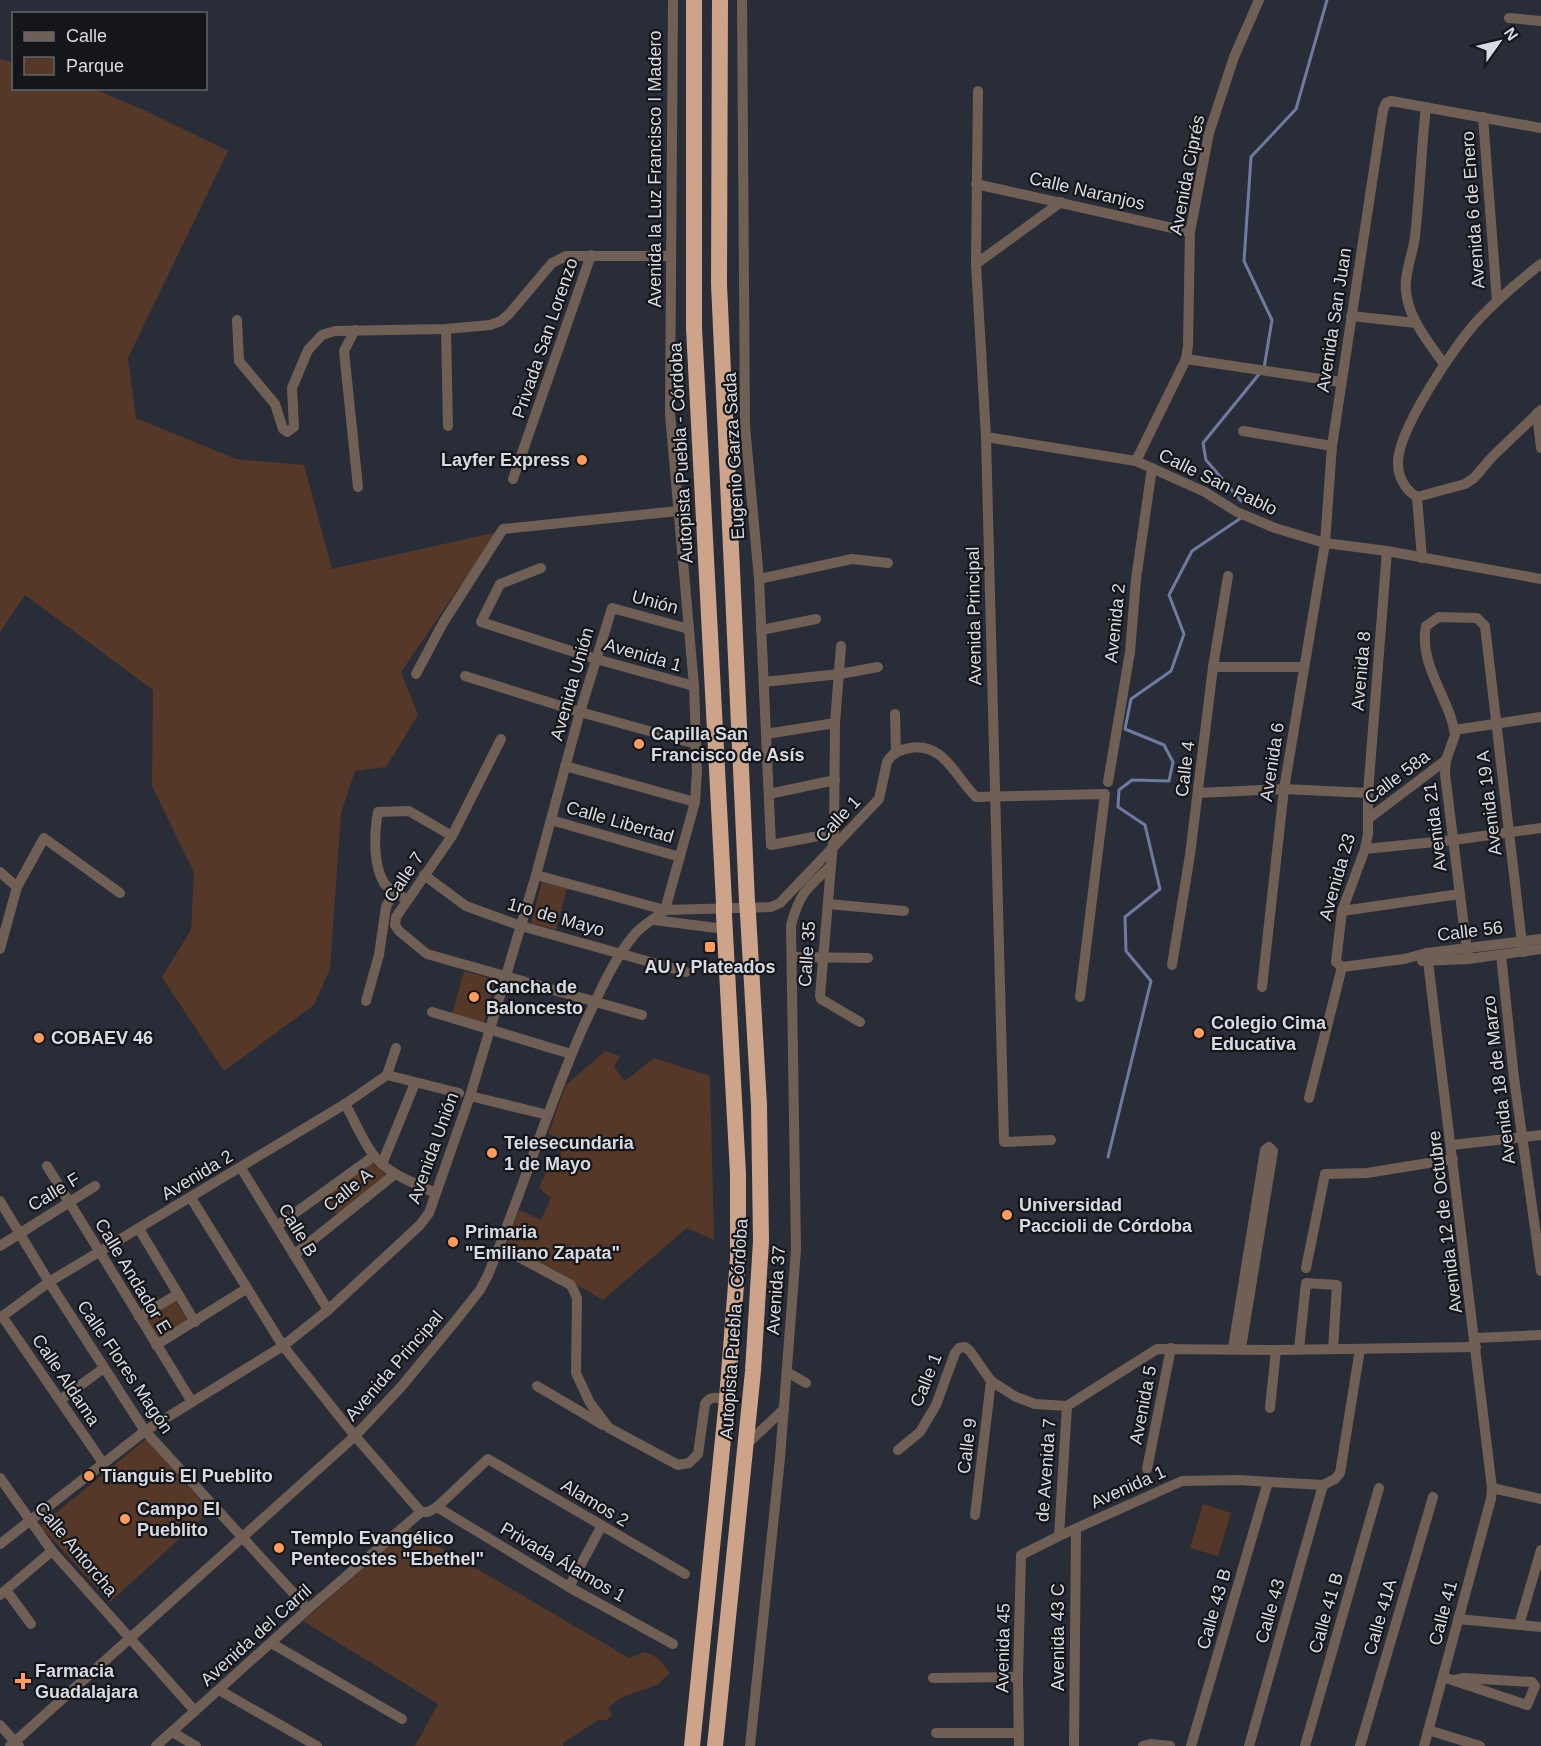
<svg xmlns="http://www.w3.org/2000/svg" width="1541" height="1746" font-family="Helvetica,sans-serif">
<style>
.green{fill:#553827}
.lines{fill:none;stroke-linecap:round;stroke-linejoin:round}
.stream{stroke:#6e7ba1;stroke-width:3}
.minor{stroke:#705f55;stroke-width:10}
.highway{stroke:#cda38a;stroke-width:16}
.highway-bridge{stroke:#cda38a;stroke-width:16}
.poi-dot{fill:#ff9b5b;stroke:#14161a;stroke-width:2}
.labels{text-anchor:middle;dominant-baseline:central;stroke-width:4.5;stroke-linejoin:round;paint-order:stroke}
.street-label{font-size:18px;fill:#d8dbe2;stroke:#14161a}
.poi-label{font-size:18px;font-weight:bold;fill:#d8dbe2;stroke:#14161a;text-anchor:start}
</style>
<rect width="100%" height="100%" fill="#292d38"/>
<g class="green">
<polygon points="0,59 13,62 14,88 94,89 144,110 228,151 128,358 136,418 236,459 304,465 332,569 497,532 401,672 418,715 386,767 355,771 341,813 330,969 314,1005 224,1071 162,977 191,930 194,873 152,786 153,690 25,595 0,632"/>
<polygon points="542,882 567,888 556,930 531,923"/>
<polygon points="464,971 496,980 484,1023 452,1014"/>
<polygon points="605,1051 620,1056 614,1067 625,1081 654,1058 710,1076 714,1240 687,1228 603,1300 506,1244 519,1210 541,1220 551,1198 539,1188 547,1170 554,1171 566,1140 548,1134 566,1085"/>
<polygon points="371,1162 388,1176 338,1216 324,1197"/>
<polygon points="174,1299 188,1321 157,1341 143,1318"/>
<polygon points="146,1439 210,1511 110,1602 40,1526"/>
<polygon points="1203,1504 1231,1513 1218,1556 1190,1548"/>
<polygon points="409,1529 629,1658 645,1652 659,1659 670,1673 657,1685 620,1698 608,1708 612,1715 606,1721 600,1719 564,1742 563,1746 415,1746 438,1704 303,1621"/>
</g>
<g class="lines">
<g class="stream">
<polyline points="1264,368 1272,320 1244,261 1251,157 1296,109 1327,0"/>
<polyline points="1241,501 1206,460 1203,443 1260,373"/>
<polyline points="1108,1157 1151,981 1126,951 1125,917 1160,889 1145,825 1118,807 1119,790 1132,780 1169,781 1173,762 1164,745 1125,729 1131,699 1171,671 1184,634 1169,595 1192,551 1241,518"/>
</g>
<g class="minor">
<polyline points="742,0 745,426 759,579 771,845 834,833"/>
<polyline points="1509,18 1541,21"/>
<polyline points="978,91 976,264 986,437 1004,1142 1051,1140"/>
<path d="M1426,107C1421,150 1420,193 1415,236C1413,255 1404,272 1406,291C1408,318 1429,343 1444,364"/>
<polyline points="1483,117 1497,301"/>
<polyline points="976,184 1190,232"/>
<polyline points="976,264 1061,202"/>
<path d="M1541,264C1519,281 1498,299 1479,319C1456,343 1397,431 1398,463C1398,477 1405,490 1417,497L1465,484L1474,478L1492,457L1541,410"/>
<polyline points="1351,316 1416,323"/>
<polyline points="237,320 239,361 275,404 283,429 287,432 294,427 292,388 308,350 322,335 335,331 446,329 490,325 501,321 509,314 552,263 566,256 671,256"/>
<polyline points="446,329 448,426"/>
<polyline points="355,330 344,351 358,487"/>
<polyline points="1186,359 1341,382"/>
<polyline points="1537,413 1541,448"/>
<polyline points="1243,431 1332,446"/>
<polyline points="986,437 1136,461 1205,492 1237,512 1275,528 1325,543 1387,551 1541,579"/>
<polyline points="1136,461 1186,359 1188,346 1190,232 1209,133 1234,57 1259,0"/>
<polyline points="513,479 591,255"/>
<polyline points="1417,497 1422,558"/>
<polyline points="541,568 500,584 481,622 596,659 694,686"/>
<polyline points="759,579 852,559 888,563"/>
<polyline points="761,630 816,619"/>
<polyline points="1213,667 1304,667"/>
<polyline points="416,674 443,623 503,529 678,511"/>
<polyline points="465,676 580,712 696,744"/>
<polyline points="764,682 840,674 878,667"/>
<polyline points="895,714 896,752"/>
<polyline points="1454,730 1541,717"/>
<polyline points="766,734 835,723"/>
<polyline points="501,739 452,836 396,917 395,925 399,931 427,954 642,1015"/>
<polyline points="565,766 695,802"/>
<polyline points="1108,782 1130,652 1136,579 1152,468"/>
<polyline points="1198,793 1284,789 1368,793"/>
<polyline points="769,794 835,780"/>
<polyline points="1368,819 1446,760"/>
<polyline points="551,820 680,857"/>
<polyline points="1365,849 1454,840 1541,828"/>
<polyline points="831,866 820,996 821,999 860,1022"/>
<polyline points="0,872 17,887"/>
<polyline points="424,875 466,906 521,926 686,972"/>
<path d="M536,875L665,910L771,907L780,903L879,799L887,762C893,752 900,750 910,748C944,742 956,778 976,797L1105,794L1080,997"/>
<path d="M407,900C400,895 389,890 384,883C373,865 374,833 378,812L409,811L452,836"/>
<polyline points="828,904 904,911"/>
<polyline points="665,910 695,802 697,771 694,686 670,414 673,0"/>
<polyline points="1342,911 1460,894"/>
<polyline points="654,920 725,929"/>
<polyline points="0,949 17,887 44,838 120,893"/>
<polyline points="1501,955 1514,1078 1541,1271"/>
<polyline points="792,957 868,958"/>
<path d="M1468,959L1445,774L1446,760L1455,735C1450,698 1418,665 1426,626L1439,617L1477,618L1485,626L1523,952"/>
<polyline points="1422,961 1468,959 1541,949"/>
<polyline points="1172,965 1190,855 1213,667 1228,576"/>
<polyline points="1342,967 1336,962 1342,911 1365,849 1368,834 1368,793 1387,551"/>
<polyline points="1342,967 1404,959 1427,953 1541,939"/>
<polyline points="1262,987 1284,789 1325,543 1332,446 1383,110 1386,103 1391,101 1541,128"/>
<polyline points="366,1001 379,955 386,907 394,891"/>
<polyline points="432,1012 571,1054"/>
<polyline points="387,1075 459,1093"/>
<polyline points="470,1096 548,1115"/>
<polyline points="1309,1098 1342,967"/>
<path d="M345,1104C355,1121 363,1142 375,1157C390,1175 415,1183 435,1193"/>
<polyline points="1452,1145 1541,1135"/>
<polyline points="382,1164 415,1083"/>
<polyline points="47,1166 192,1402"/>
<polyline points="241,1168 328,1310"/>
<polyline points="191,1198 283,1346 355,1436 421,1512"/>
<polyline points="0,1201 49,1282 145,1431 308,1609"/>
<polyline points="277,1226 374,1156"/>
<polyline points="139,1229 195,1322"/>
<polyline points="0,1246 95,1186"/>
<path d="M500,1247L571,1285L577,1298L576,1373L590,1403L609,1428L678,1465L689,1463L698,1454L705,1404C710,1395 719,1398 727,1399"/>
<polyline points="294,1255 395,1174"/>
<polyline points="1306,1268 1325,1174 1367,1173 1453,1159"/>
<polyline points="2,1316 103,1463"/>
<polyline points="139,1317 178,1294"/>
<polyline points="0,1318 49,1282 345,1104 387,1075 396,1048"/>
<polyline points="1475,1338 1541,1335"/>
<polyline points="156,1345 246,1289"/>
<polyline points="1233,1348 1265,1150 1269,1147 1273,1151 1241,1348"/>
<polyline points="1299,1349 1306,1283 1337,1285 1333,1349"/>
<polyline points="787,1372 806,1383"/>
<polyline points="537,1386 603,1425"/>
<polyline points="60,1400 104,1368"/>
<polyline points="1270,1408 1276,1350"/>
<polyline points="746,1445 784,1409"/>
<polyline points="898,1450 920,1432 936,1405 955,1353 959,1348 965,1347 970,1351 991,1381 1016,1397 1035,1404 1067,1406 1157,1349 1276,1350 1476,1347"/>
<polyline points="1147,1469 1171,1348"/>
<polyline points="0,1478 52,1551 195,1711"/>
<polyline points="1492,1488 1541,1499"/>
<polyline points="437,1507 569,1587 673,1644"/>
<polyline points="975,1515 991,1381"/>
<polyline points="1059,1536 1067,1406"/>
<polyline points="0,1544 145,1431 283,1346 328,1310 420,1225 429,1213 470,1096 536,875 580,712 612,608 689,629"/>
<polyline points="569,1587 601,1527"/>
<polyline points="6,1590 31,1624"/>
<polyline points="0,1595 52,1551"/>
<polyline points="1458,1619 1541,1627"/>
<polyline points="1519,1625 1541,1550"/>
<polyline points="271,1643 402,1719"/>
<polyline points="1443,1677 1527,1705 1535,1686 1532,1682 1464,1678 1454,1680"/>
<polyline points="933,1678 1018,1677"/>
<polyline points="219,1690 317,1746"/>
<polyline points="0,1725 19,1746"/>
<polyline points="1428,1730 1480,1746"/>
<polyline points="172,1732 196,1746"/>
<polyline points="936,1733 1019,1733"/>
<path d="M10,1746L355,1436L401,1387L457,1319L480,1290L488,1275C522,1192 548,1105 585,1023C599,994 613,960 634,935C642,925 655,919 665,910"/>
<polyline points="156,1746 308,1609 421,1512 428,1512 437,1507 488,1459 685,1574"/>
<path d="M750,1746L780,1458L796,1250L791,925C800,892 807,888 831,866L834,833L835,723L841,646"/>
<polyline points="1019,1746 1018,1677 1021,1555 1059,1536 1182,1481 1237,1480 1323,1485 1335,1479 1340,1473 1360,1349"/>
<polyline points="1074,1746 1076,1529"/>
<polyline points="1143,1746 1151,1744 1170,1746"/>
<polyline points="1191,1746 1268,1482"/>
<polyline points="1249,1746 1323,1485"/>
<polyline points="1305,1746 1379,1488"/>
<polyline points="1360,1746 1433,1497"/>
<polyline points="1424,1746 1491,1499 1492,1488 1427,953"/>
</g>
<g class="highway">
<polyline points="694,0 694,328 724,903"/>
<polyline points="720,0 719,284 747,901"/>
<polyline points="692,1746 727,1399 738,1259 738,1174 724,915"/>
<polyline points="715,1746 753,1371 761,1241 759,1105 748,914"/>
</g>
<g class="highway-bridge">
<polyline points="747,901 748,914"/>
<polyline points="724,903 724,915"/>
</g>
</g>
<g class="poi-dot">
<circle cx="582" cy="460" r="6"/>
<circle cx="639" cy="744" r="6"/>
<rect x="704" y="941" width="12" height="12" rx="3"/>
<circle cx="474" cy="997" r="6"/>
<circle cx="1199" cy="1033" r="6"/>
<circle cx="39" cy="1038" r="6"/>
<circle cx="492" cy="1153" r="6"/>
<circle cx="1007" cy="1215" r="6"/>
<circle cx="453" cy="1242" r="6"/>
<circle cx="89" cy="1476" r="6"/>
<circle cx="125" cy="1519" r="6"/>
<circle cx="279" cy="1548" r="6"/>
<path d="M20 1672h6v6h6v6h-6v6h-6v-6h-6v-6h6z"/>
</g>
<g class="labels">
<g class="street-label">
<text transform="translate(655 169) rotate(-90)">Avenida la Luz Francisco I Madero</text>
<text transform="translate(1187 175) rotate(-79)">Avenida Ciprés</text>
<text transform="translate(1087 191) rotate(13)">Calle Naranjos</text>
<text transform="translate(1473 210) rotate(-94)">Avenida 6 de Enero</text>
<text transform="translate(1334 320) rotate(-81)">Avenida San Juan</text>
<text transform="translate(545 338) rotate(-71)">Privada San Lorenzo</text>
<text transform="translate(681 453) rotate(-93)">Autopista Puebla - Córdoba</text>
<text transform="translate(734 456) rotate(-93)">Eugenio Garza Sada</text>
<text transform="translate(1218 482) rotate(26)">Calle San Pablo</text>
<text transform="translate(655 602) rotate(15)">Unión</text>
<text transform="translate(974 616) rotate(-91)">Avenida Principal</text>
<text transform="translate(1115 623) rotate(-84)">Avenida 2</text>
<text transform="translate(643 655) rotate(16)">Avenida 1</text>
<text transform="translate(1361 671) rotate(-85)">Avenida 8</text>
<text transform="translate(572 684) rotate(-74)">Avenida Unión</text>
<text transform="translate(1272 762) rotate(-81)">Avenida 6</text>
<text transform="translate(1185 769) rotate(-83)">Calle 4</text>
<text transform="translate(1397 777) rotate(-37)">Calle 58a</text>
<text transform="translate(1489 803) rotate(-97)">Avenida 19 A</text>
<text transform="translate(838 819) rotate(-47)">Calle 1</text>
<text transform="translate(620 822) rotate(16)">Calle Libertad</text>
<text transform="translate(1435 827) rotate(-97)">Avenida 21</text>
<text transform="translate(404 877) rotate(-56)">Calle 7</text>
<text transform="translate(1337 877) rotate(-74)">Avenida 23</text>
<text transform="translate(556 917) rotate(16)">1ro de Mayo</text>
<text transform="translate(1470 931) rotate(-7)">Calle 56</text>
<text transform="translate(807 954) rotate(-86)">Calle 35</text>
<text transform="translate(1499 1080) rotate(-97)">Avenida 18 de Marzo</text>
<text transform="translate(433 1148) rotate(-70)">Avenida Unión</text>
<text transform="translate(197 1175) rotate(-31)">Avenida 2</text>
<text transform="translate(348 1190) rotate(-39)">Calle A</text>
<text transform="translate(54 1192) rotate(-31)">Calle F</text>
<text transform="translate(1445 1222) rotate(-97)">Avenida 12 de Octubre</text>
<text transform="translate(298 1230) rotate(59)">Calle B</text>
<text transform="translate(133 1276) rotate(59)">Calle Andador E</text>
<text transform="translate(776 1290) rotate(-86)">Avenida 37</text>
<text transform="translate(734 1329) rotate(-86)">Autopista Puebla - Córdoba</text>
<text transform="translate(394 1366) rotate(-49)">Avenida Principal</text>
<text transform="translate(125 1367) rotate(56)">Calle Flores Magón</text>
<text transform="translate(66 1380) rotate(56)">Calle Aldama</text>
<text transform="translate(926 1380) rotate(-68)">Calle 1</text>
<text transform="translate(1143 1405) rotate(-79)">Avenida 5</text>
<text transform="translate(967 1446) rotate(-83)">Calle 9</text>
<text transform="translate(1046 1470) rotate(-86)">de Avenida 7</text>
<text transform="translate(1128 1487) rotate(-24)">Avenida 1</text>
<text transform="translate(595 1503) rotate(31)">Alamos 2</text>
<text transform="translate(76 1549) rotate(50)">Calle Antorcha</text>
<text transform="translate(563 1562) rotate(30)">Privada Álamos 1</text>
<text transform="translate(1214 1609) rotate(-74)">Calle 43 B</text>
<text transform="translate(1270 1611) rotate(-74)">Calle 43</text>
<text transform="translate(1326 1613) rotate(-74)">Calle 41 B</text>
<text transform="translate(1443 1613) rotate(-75)">Calle 41</text>
<text transform="translate(1380 1617) rotate(-74)">Calle 41A</text>
<text transform="translate(256 1635) rotate(-42)">Avenida del Carril</text>
<text transform="translate(1058 1637) rotate(-90)">Avenida 43 C</text>
<text transform="translate(1003 1648) rotate(-89)">Avenida 45</text>
</g>
<g class="poi-label">
<text x="570" y="460" text-anchor="end">Layfer Express</text>
<text x="651" y="734">Capilla San<tspan x="651" dy="21">Francisco de Asís</tspan></text>
<text x="710" y="967" text-anchor="middle">AU y Plateados</text>
<text x="486" y="987">Cancha de<tspan x="486" dy="21">Baloncesto</tspan></text>
<text x="1211" y="1023">Colegio Cima<tspan x="1211" dy="21">Educativa</tspan></text>
<text x="51" y="1038">COBAEV 46</text>
<text x="504" y="1143">Telesecundaria<tspan x="504" dy="21">1 de Mayo</tspan></text>
<text x="1019" y="1205">Universidad<tspan x="1019" dy="21">Paccioli de Córdoba</tspan></text>
<text x="465" y="1232">Primaria<tspan x="465" dy="21">"Emiliano Zapata"</tspan></text>
<text x="101" y="1476">Tianguis El Pueblito</text>
<text x="137" y="1509">Campo El<tspan x="137" dy="21">Pueblito</tspan></text>
<text x="291" y="1538">Templo Evangélico<tspan x="291" dy="21">Pentecostes "Ebethel"</tspan></text>
<text x="35" y="1671">Farmacia<tspan x="35" dy="21">Guadalajara</tspan></text>
</g>
</g>
<rect x="12" y="12" width="195" height="78" fill="#14161a" stroke="#62656a" stroke-width="1.5"/>
<rect x="24" y="32" width="30" height="9" fill="#705f55" stroke="#62656a" stroke-width="1.5"/>
<text x="66" y="42" font-size="18" fill="#d8dbe2">Calle</text>
<rect x="24" y="57" width="30" height="18" fill="#553827" stroke="#62656a" stroke-width="1.5"/>
<text x="66" y="72" font-size="18" fill="#d8dbe2">Parque</text>
<g transform="translate(1499 42) rotate(56)" stroke="#14161a" stroke-width="4.5" paint-order="stroke">
<path d="M0-4.5L10 22L0 15L-10 22Z" fill="#d8dbe2"/>
<text y="-9" font-size="16" font-weight="bold" text-anchor="middle" fill="#d8dbe2">N</text>
</g>
</svg>
